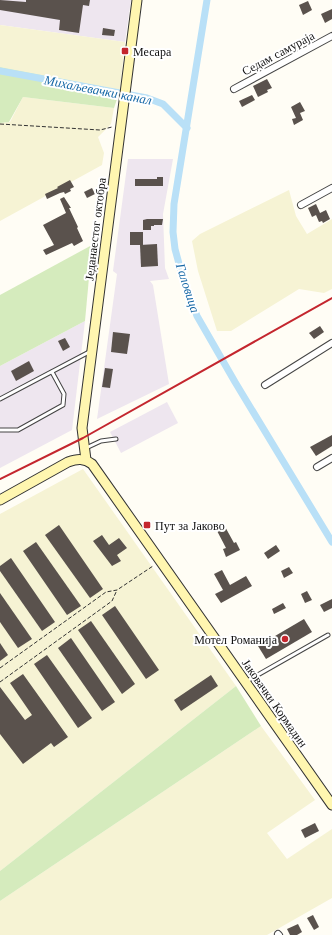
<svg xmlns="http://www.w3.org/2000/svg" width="332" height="935" font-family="'Libre Baskerville',serif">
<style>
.industrial{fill:#eee6ef}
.farmland{fill:#f6f3d4}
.green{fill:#d5ebbd}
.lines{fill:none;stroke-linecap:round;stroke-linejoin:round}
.canal{stroke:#b9e0f7;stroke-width:7}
.building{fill:#5a524d}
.service-casing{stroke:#444;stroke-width:5}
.minor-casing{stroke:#444;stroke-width:8}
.secondary-casing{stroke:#333;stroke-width:11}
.path{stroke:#333;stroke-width:1;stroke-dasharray:4 2;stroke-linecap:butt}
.service{stroke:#fff;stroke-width:3}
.minor{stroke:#fff;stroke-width:6}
.secondary{stroke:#fff6b0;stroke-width:9}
.rail{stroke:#c4262e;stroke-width:2}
.poi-dot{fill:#c4262e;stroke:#fff;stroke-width:1.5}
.labels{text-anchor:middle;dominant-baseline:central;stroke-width:4;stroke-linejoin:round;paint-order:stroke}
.poi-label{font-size:12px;fill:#111;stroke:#fff;text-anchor:start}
.street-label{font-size:12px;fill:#111;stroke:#fff}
.water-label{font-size:13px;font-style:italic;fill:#1768a6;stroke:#fff}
</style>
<rect width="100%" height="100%" fill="#fffdf5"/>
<g class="industrial">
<polygon points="0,0 131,0 125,42 0,25"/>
<polygon points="128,159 173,159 163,214 165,268 169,279 150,281 153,285 169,384 97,419 117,274 113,271"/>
<polygon points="85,321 72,430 0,468 0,366"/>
<polygon points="167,402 178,423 121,453 110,432"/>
</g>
<g class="farmland">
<polygon points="0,25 125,42 120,90 0,67"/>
<polygon points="23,97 114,108 111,124 98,137 104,153 102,165 0,221 0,123 10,122"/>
<polygon points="289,190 296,216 307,234 332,219 332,289 324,293 299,289 231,331 217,331 198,271 192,241 200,234"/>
<polygon points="83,469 236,686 0,871 0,514"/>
<polygon points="261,726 315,800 267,833 287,859 332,829 332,898 267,935 0,935 0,901"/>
</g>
<g class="green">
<polygon points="0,67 120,90 114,108 23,97 9,122 0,123"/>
<polygon points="92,245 85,321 0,366 0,295"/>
<polygon points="236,686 261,726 0,901 0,871"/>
</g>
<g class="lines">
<g class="canal">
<polyline points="207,0 174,204 173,232 175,249 184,282 197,316 235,382 332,542"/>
<polyline points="0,71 147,98 163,104 187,128"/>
</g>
</g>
<g class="building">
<polygon points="0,0 26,2 26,0 90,0 89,6 83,5 79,33 59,30 60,20 0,10"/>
<polygon points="308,1 312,10 303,15 299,5"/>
<polygon points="332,9 332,19 325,23 321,14"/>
<polygon points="103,28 115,30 114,36 102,35"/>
<polygon points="267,79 272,88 267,90 268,92 258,97 253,86"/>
<polygon points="252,95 255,100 242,107 239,101"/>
<polygon points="300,102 305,111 300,113 303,120 294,125 292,119 296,118 291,107"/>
<polygon points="157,177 163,177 163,186 135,186 135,179 157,179"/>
<polygon points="70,180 74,187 70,189 71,191 65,194 64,192 60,193 47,199 45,194 58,188 57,187"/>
<polygon points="92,188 95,194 87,198 84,192"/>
<polygon points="64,197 71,208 69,208 78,227 77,228 83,241 74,246 72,243 46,255 43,250 54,245 43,225 66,213 60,199"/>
<polygon points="316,204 320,213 326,210 330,219 323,223 322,221 319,222 316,215 312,217 308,208"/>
<polygon points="147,219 163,219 162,225 154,225 154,226 151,226 151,230 143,230 143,220"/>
<rect x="130" y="232" width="13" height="13"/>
<polygon points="157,244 158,266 141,267 140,245"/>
<polygon points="320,326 324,332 314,339 309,333"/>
<polygon points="113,332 130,334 127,354 111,352"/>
<polygon points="65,338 70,347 63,351 58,341"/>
<polygon points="29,361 34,371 16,381 11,371"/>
<polygon points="105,368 113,369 110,388 102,387"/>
<polygon points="332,435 332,446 316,456 310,447"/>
<polygon points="223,523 234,543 236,542 240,550 226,557 223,549 226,548 215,527"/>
<polygon points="59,525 103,589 90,598 45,535"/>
<polygon points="102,535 109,545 119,538 127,548 117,555 121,561 112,566 93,541"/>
<polygon points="36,542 81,606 67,615 23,551"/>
<polygon points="276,545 280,551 268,559 264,553"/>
<polygon points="11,558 55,622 42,631 0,571 0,566"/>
<polygon points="289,567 293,573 284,578 281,571"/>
<polygon points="222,570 230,585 246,576 252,586 221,603 215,594 223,590 214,574"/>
<polygon points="307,591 312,600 305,603 301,594"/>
<polygon points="0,593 32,639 18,648 0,622"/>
<polygon points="332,599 332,608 324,612 320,605"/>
<polygon points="283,603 286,608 274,614 272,609"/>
<polygon points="115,606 159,670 146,679 102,615"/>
<polygon points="304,619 312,632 266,659 258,646"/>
<polygon points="91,621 135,684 122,694 78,630"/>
<polygon points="71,638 115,702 102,711 58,648"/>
<polygon points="0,643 8,655 0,661"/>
<polygon points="47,655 92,718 78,728 34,664"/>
<polygon points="23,674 68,737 54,747 51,743 23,764 0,734 0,687 25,720 32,715 10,683"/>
<polygon points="211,675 218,686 181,711 174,700"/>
<polygon points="315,823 319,831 305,838 301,830"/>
<polygon points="313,915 319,927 314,930 307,918"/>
<polygon points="298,924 302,932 297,935 290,935 287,929"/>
</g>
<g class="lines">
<defs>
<g id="service">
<polyline points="0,399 91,351"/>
<polyline points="0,430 18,430 63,405 64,394 52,372"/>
<polyline points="86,448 101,441 116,439"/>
<polyline points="247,681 328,635"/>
</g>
<g id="minor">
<polyline points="234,89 332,36"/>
<polyline points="301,205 332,188"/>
<polyline points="265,385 332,343"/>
<polyline points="317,467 332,458"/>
<polyline points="278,934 279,935"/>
</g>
<g id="secondary">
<polyline points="86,460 82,428 137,0"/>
<path d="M0,500L68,462C77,459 84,458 92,464L332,805"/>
</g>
</defs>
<use href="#service" class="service-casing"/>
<use href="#minor" class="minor-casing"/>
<use href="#secondary" class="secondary-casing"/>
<g class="path">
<polyline points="0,124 100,130 112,127"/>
<polyline points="0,668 106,592 117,590 153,566"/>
<polyline points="0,682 112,601 117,590"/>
</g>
<use href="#service" class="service"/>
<use href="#minor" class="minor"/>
<use href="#secondary" class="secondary"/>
<polyline class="rail" points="0,479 83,438 332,298"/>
</g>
<g class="poi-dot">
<rect x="121" y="47" width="8" height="8" rx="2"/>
<rect x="143" y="521" width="8" height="8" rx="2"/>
<circle cx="285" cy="639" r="4"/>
</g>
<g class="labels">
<g class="poi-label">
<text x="133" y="51">Месара</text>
<text x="155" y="525">Пут за Јаково</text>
<text x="277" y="639" text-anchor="end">Мотел Романија</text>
</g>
<g class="street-label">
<text transform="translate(278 53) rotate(-28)">Седам самураја</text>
<text transform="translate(95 229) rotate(-83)">Једанаестог октобра</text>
<text transform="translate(275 703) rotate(55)">Јаковачки Кормадин</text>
</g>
<g class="water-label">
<text transform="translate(98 90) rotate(11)">Михаљевачки канал</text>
<text transform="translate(188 288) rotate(72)">Галовица</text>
</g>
</g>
</svg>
